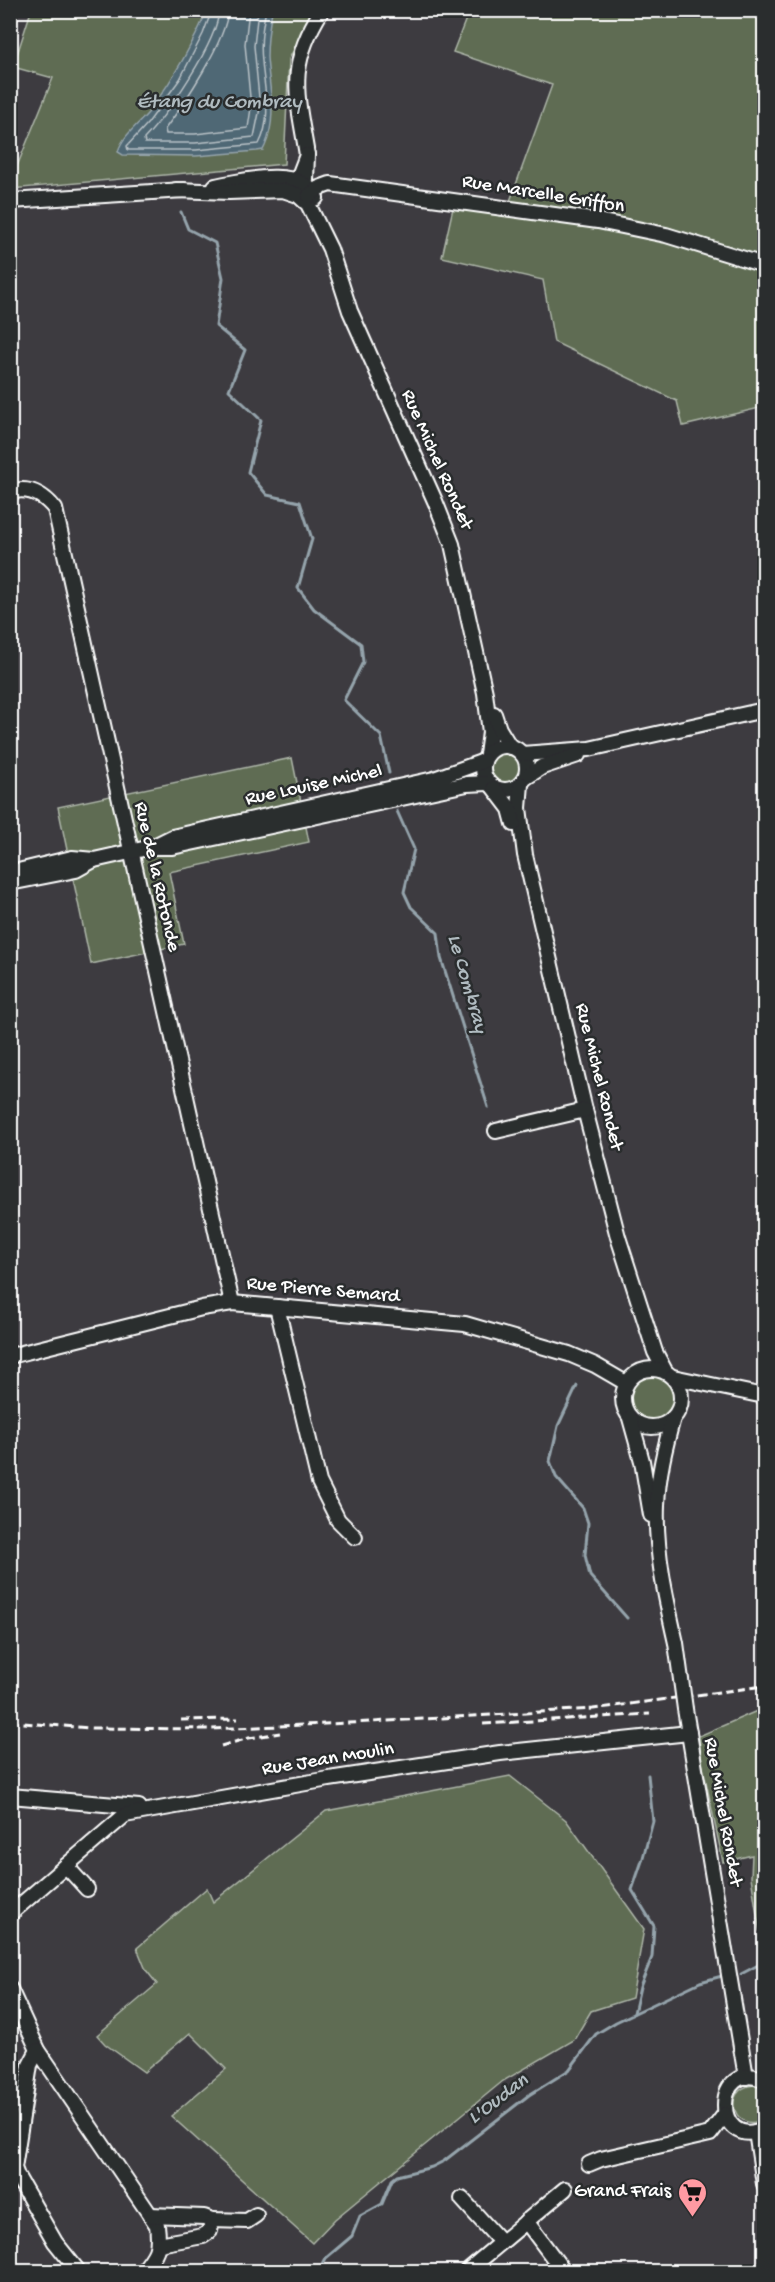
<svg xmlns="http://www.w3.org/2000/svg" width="775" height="2282" font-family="'Gochi Hand',sans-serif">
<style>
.green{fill:#5e6c53;stroke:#aeb6a9;stroke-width:1.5}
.water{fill:#4f6774;stroke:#95a4ac;stroke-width:1.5}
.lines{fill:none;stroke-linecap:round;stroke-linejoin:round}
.shore{stroke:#b9c2c7;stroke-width:1.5}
.stream{stroke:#95a4ac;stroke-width:3}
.minor-casing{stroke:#fff;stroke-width:18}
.minor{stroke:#2a2d2e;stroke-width:14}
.rail{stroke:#fff;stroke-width:3;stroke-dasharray:9 4.5;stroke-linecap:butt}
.minor-bridge-casing{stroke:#fff;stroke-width:18;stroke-linecap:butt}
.minor-bridge{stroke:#2a2d2e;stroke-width:14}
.labels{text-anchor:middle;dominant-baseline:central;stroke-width:5;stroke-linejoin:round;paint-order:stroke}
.street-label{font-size:20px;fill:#fff;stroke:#2a2d2e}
.poi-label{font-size:20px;fill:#fff;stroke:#2a2d2e;text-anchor:end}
.water-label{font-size:21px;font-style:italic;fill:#b0bbc0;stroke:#2a2d2e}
</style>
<rect width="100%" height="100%" fill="#3d3b40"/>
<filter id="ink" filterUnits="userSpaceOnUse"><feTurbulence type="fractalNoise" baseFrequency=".0167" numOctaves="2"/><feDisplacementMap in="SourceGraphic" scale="12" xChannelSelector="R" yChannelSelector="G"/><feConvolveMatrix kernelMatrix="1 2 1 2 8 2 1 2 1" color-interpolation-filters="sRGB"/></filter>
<g filter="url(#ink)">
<g class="green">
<polygon points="31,11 314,11 289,59 284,164 11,189 11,181 53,78 13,67"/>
<polygon points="469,11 764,11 764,407 683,426 677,401 554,342 543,280 442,257 453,208 505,215 552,85 453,52"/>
<circle cx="505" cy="768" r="16"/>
<polygon points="292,758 309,842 169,872 184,944 91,964 58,807"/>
<circle cx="651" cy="1397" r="22"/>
<polygon points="764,1708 764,1945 762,1946 751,1877 752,1855 723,1862 701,1758 699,1736"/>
<polygon points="510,1776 566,1820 644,1929 632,1998 591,2011 574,2040 503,2081 335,2219 312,2243 171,2116 226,2069 190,2033 144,2072 105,2044 97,2035 157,1984 146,1970 137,1948 207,1888 213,1902 326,1811"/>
<path d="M754,2085L764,2090V2118C736,2137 718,2089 754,2085Z"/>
</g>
<path class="water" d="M207,11H272C269,26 267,42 267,57C269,89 278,116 265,146L263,150L257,151L196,156L123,155L118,152C122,135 142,122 152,108C174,77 192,46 207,11Z"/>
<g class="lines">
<g class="shore">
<path d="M212,10L203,34L180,79L148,123L127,146L128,150H196L259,144C273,117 264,90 262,61C260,44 262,27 266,10"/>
<path d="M219,10C218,42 166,116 144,139L145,143H195L254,137L260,108L254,46L258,10"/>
<path d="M228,10C227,40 183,105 165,129L166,134H195L248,128L251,108L245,44L249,10"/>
</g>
<g class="stream">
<polyline points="181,212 188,229 215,243 223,278 216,326 245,350 229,390 261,420 248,472 267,495 300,502 312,539 298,588 314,609 361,644 363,662 344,700 381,736 389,773"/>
<polyline points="397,811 414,849 404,892 411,907 438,933 441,958 488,1107"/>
<polyline points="577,1386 558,1426 550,1461 556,1477 583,1508 588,1523 585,1555 590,1576 627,1618"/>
<polyline points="741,1974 764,1962"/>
<polyline points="634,2013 640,1987 652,1957 654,1926 632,1890 643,1858 653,1821 648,1775"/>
<polyline points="319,2272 326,2258 352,2236 360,2216 382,2204 392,2180 397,2176 432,2167 444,2161 529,2095 569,2070 596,2034 616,2022 700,1982 722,1976"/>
</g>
<defs>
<g id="minor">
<path d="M307,155C297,94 286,67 322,10"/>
<polygon points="307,155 306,180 301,188 297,181"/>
<path d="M215,186C241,181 302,165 316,198"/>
<polyline points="176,190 229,192 283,190 298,195 308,204 330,249 350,311 435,501 452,544 485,693 490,732 487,755"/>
<polyline points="309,196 319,188 330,184 598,221 666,235 764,265"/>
<polyline points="10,201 184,190"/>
<path d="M10,492C29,486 44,495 55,509L232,1303"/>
<polyline points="494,714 499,729 510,747"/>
<circle cx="505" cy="768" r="22"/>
<polyline points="522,754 589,749 764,710"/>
<polyline points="484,761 434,779 172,837 152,847 172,847 467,784 488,783"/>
<polyline points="525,778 542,767 578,755"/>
<polyline points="521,784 519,808 525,855 585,1110 618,1237 655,1352 665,1371"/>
<polyline points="494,788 510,809 514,824"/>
<polyline points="94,860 152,847"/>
<polyline points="10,873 72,858 94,860 76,870 10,883"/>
<polyline points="496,1131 585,1110"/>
<polyline points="277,1307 319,1482 338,1520 355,1537"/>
<polyline points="10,1356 202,1308 232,1303 465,1324 569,1354 595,1365 626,1383"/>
<circle cx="652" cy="1398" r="29"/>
<polyline points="673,1377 764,1396"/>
<polyline points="630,1418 642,1461 651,1515"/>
<path d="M673,1418C665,1447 658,1475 657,1505C655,1551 666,1599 676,1643"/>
<polyline points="685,1709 746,2077"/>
<polyline points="10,1796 139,1807"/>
<polyline points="66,1866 87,1889"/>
<polyline points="10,1914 125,1815 329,1779 500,1753 689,1733"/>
<path d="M10,1989L38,2050L157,2225C160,2249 157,2253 142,2272"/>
<polyline points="38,2050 30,2065 14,2168 17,2176 55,2242 79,2272"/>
<path d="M764,2080C713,2057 711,2152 764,2129"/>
<polyline points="756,2132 764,2184"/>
<polyline points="589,2164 601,2159 710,2134 725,2114"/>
<polyline points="462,2199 501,2242"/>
<polyline points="150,2215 204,2217 212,2220 210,2231 203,2236 159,2244"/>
<polyline points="212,2220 247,2221 256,2215"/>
<polyline points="526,2221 564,2272"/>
<polyline points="466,2272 565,2189"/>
</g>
</defs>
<use href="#minor" class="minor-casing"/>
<use href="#minor" class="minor"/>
<g class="rail">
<polyline points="181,1720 238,1719"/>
<polyline points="10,1722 91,1728 211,1729 372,1722 593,1709 764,1686"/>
<polyline points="483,1724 650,1714"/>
<polyline points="221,1746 249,1738 280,1733"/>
</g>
<defs>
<polyline id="minor-bridge" points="676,1643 685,1709"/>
</defs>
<use href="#minor-bridge" class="minor-bridge-casing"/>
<use href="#minor-bridge" class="minor-bridge"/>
</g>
</g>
<defs>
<symbol id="supermarket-pin" viewBox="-11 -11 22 30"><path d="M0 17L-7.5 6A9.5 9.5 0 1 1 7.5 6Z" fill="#ff9aa2" stroke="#2a2d2e"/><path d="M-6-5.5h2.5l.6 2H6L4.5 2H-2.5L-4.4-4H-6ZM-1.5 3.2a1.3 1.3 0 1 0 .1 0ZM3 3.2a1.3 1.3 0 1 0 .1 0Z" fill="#111"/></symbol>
</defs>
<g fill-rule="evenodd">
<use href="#supermarket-pin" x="676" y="2176" width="33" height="45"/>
</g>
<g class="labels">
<g class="street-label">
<text transform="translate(543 195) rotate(9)">Rue Marcelle Griffon</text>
<text transform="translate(436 460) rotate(66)">Rue Michel Rondet</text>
<text transform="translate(314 786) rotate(-12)">Rue Louise Michel</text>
<text transform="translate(156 877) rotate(77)">Rue de la Rotonde</text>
<text transform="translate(598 1077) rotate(76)">Rue Michel Rondet</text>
<text transform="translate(323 1291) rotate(5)">Rue Pierre Semard</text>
<text transform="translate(328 1760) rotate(-9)">Rue Jean Moulin</text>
<text transform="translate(722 1812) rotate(80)">Rue Michel Rondet</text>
</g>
<g class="poi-label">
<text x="671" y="2192">Grand Frais</text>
</g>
<g class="water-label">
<text x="219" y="103">Étang du Combray</text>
<text transform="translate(466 984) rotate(74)">Le Combray</text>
<text transform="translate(499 2100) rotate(-37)">L'Oudan</text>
</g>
</g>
<rect width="775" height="2282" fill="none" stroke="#2a2d2e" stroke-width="36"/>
<rect x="18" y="18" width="739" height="2246" fill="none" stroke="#fff" stroke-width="2" filter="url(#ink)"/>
</svg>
